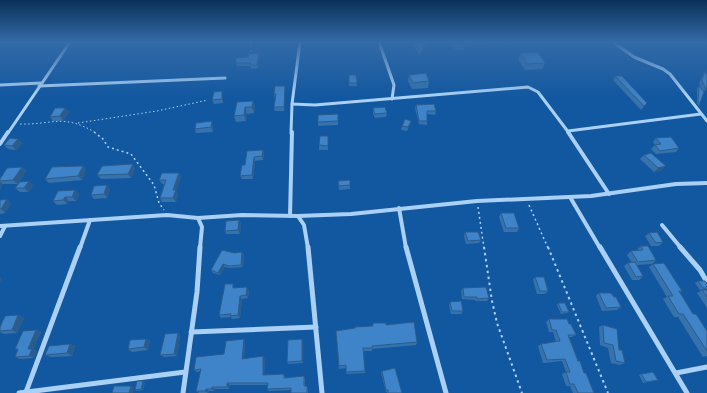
<svg xmlns="http://www.w3.org/2000/svg" width="707" height="393" font-family="Quicksand,sans-serif">
<style>
.lines{fill:none;stroke-linecap:round;stroke-linejoin:round}
.path-far2{stroke:#aad0f5;stroke-width:1;stroke-dasharray:1.5 2.5;stroke-linecap:butt}
.path-far1{stroke:#aad0f5;stroke-width:1.5;stroke-dasharray:2 3;stroke-linecap:butt}
.path{stroke:#aad0f5;stroke-width:2;stroke-dasharray:2.5 3.5;stroke-linecap:butt}
.street-far2{stroke:#aad0f5;stroke-width:3}
.street-far1{stroke:#aad0f5;stroke-width:4}
.street{stroke:#aad0f5;stroke-width:5}
.wall{fill:#3672ac}
.shaded-wall{fill:#2c5c8c}
.building{fill:#3f84c8;stroke:#2c5c8c}
</style>
<rect width="100%" height="100%" fill="#1258a0"/>
<g class="lines">
<g class="path-far2">
<polyline points="250,42 252,55"/>
<polyline points="78,123 157,111 208,100"/>
<path d="M20,124C53,125 63,113 96,133"/>
</g>
<g class="path-far1">
<polyline points="94,132 103,139 108,147 131,154 154,185 159,203 164,210"/>
<polyline points="529,205 548,248"/>
<polyline points="478,207 484,248"/>
</g>
<g class="path">
<polyline points="484,247 492,301 497,323 522,393"/>
<polyline points="548,247 608,393"/>
</g>
<g class="street-far2">
<polyline points="379,42 394,85 392,99"/>
<polyline points="613,42 634,57 663,69 670,74 707,121"/>
<polyline points="0,85 41,83"/>
<polyline points="39,86 225,78"/>
<polyline points="292,104 315,105 528,87 538,92 569,133"/>
<polyline points="568,131 701,114"/>
<polyline points="8,133 70,42"/>
<polyline points="291,133 292,104 300,42"/>
</g>
<g class="street-far1">
<polyline points="568,132 609,194"/>
<polyline points="0,144 8,132"/>
<polyline points="570,197 600,248"/>
<polyline points="399,208 406,248"/>
<polyline points="290,216 292,132"/>
<polyline points="298,216 304,225 308,248"/>
<polyline points="198,218 242,215 298,216 351,214 477,201 591,196 676,184 707,183"/>
<polyline points="662,225 681,248"/>
<polyline points="0,226 167,215 198,218 202,227 200,248"/>
<polyline points="0,236 5,226"/>
<polyline points="80,248 90,220"/>
</g>
<g class="street">
<polyline points="308,247 322,393"/>
<polyline points="406,247 446,393"/>
<polyline points="600,247 687,393"/>
<polyline points="680,247 700,270 707,282"/>
<polyline points="191,332 316,327"/>
<polyline points="676,373 707,367"/>
<polyline points="26,392 80,247"/>
<polyline points="19,393 185,372"/>
<polyline points="183,393 197,292 200,247"/>
</g>
</g>
<g class="wall">
<polygon points="414,42 428,44 420,55 413,46"/>
<polygon points="451,42 492,42 485,43 485,44 474,44 474,46 463,46 463,50 454,50"/>
<polygon points="521,53 545,63 542,69 525,70 518,59"/>
<polygon points="248,57 260,57 258,68 251,69 250,66 237,66 236,63"/>
<polygon points="705,71 706,90 704,91 699,106 697,103 697,88 699,86 701,89 699,84 703,74"/>
<polygon points="349,75 356,75 357,86 349,86"/>
<polygon points="409,75 429,81 428,88 412,89 408,81"/>
<polygon points="615,76 647,103 641,110 613,80"/>
<polygon points="285,90 284,111 275,111 274,107 275,98 274,94"/>
<polygon points="223,95 223,103 214,104 212,100"/>
<polygon points="253,101 255,107 254,113 247,114 246,121 236,122 234,116"/>
<polygon points="416,105 436,111 435,115 427,114 427,125 419,124 415,108"/>
<polygon points="65,108 69,112 63,121 53,121 50,117"/>
<polygon points="373,108 387,113 386,117 375,118 373,113"/>
<polygon points="338,114 338,125 318,126 318,122"/>
<polygon points="411,121 410,125 407,131 401,130 402,126"/>
<polygon points="213,126 213,132 196,133 195,129"/>
<polygon points="328,136 328,150 319,150 319,145"/>
<polygon points="656,138 679,148 676,152 656,154 651,149 655,145 653,142"/>
<polygon points="22,143 16,150 8,149 4,145"/>
<polygon points="263,150 264,154 263,160 255,161 253,179 242,179 240,176 245,165 247,151"/>
<polygon points="644,155 662,170 654,172 640,159"/>
<polygon points="83,166 86,170 82,180 49,183 45,179"/>
<polygon points="22,167 26,171 18,184 3,184 0,189 0,177 1,178"/>
<polygon points="135,168 131,178 101,179 97,175"/>
<polygon points="179,173 181,177 176,191 178,194 176,202 162,202 160,198 164,184 162,184 159,180"/>
<polygon points="350,180 350,189 339,190 338,181"/>
<polygon points="33,185 28,192 20,192 15,188"/>
<polygon points="110,189 107,198 94,199 91,195"/>
<polygon points="58,191 79,194 76,201 69,201 67,204 57,205 53,201"/>
<polygon points="0,200 11,203 5,213 0,214"/>
<polygon points="501,213 519,228 517,232 504,232 499,217"/>
<polygon points="239,220 241,224 240,234 226,234 225,231"/>
<polygon points="465,232 481,240 479,243 466,244 464,236"/>
<polygon points="649,233 663,242 659,246 651,246 645,236"/>
<polygon points="641,246 656,260 652,264 637,265 643,276 639,280 632,280 624,266 628,263 632,263 627,255 631,251 637,250"/>
<polygon points="242,252 244,255 243,267 230,268 225,267 220,275 213,273 211,270 234,253"/>
<polygon points="653,264 682,291 680,292 693,314 707,331 707,356 703,357 678,317 674,317 663,299 667,297 649,267"/>
<polygon points="535,277 548,291 545,294 537,294 533,280"/>
<polygon points="698,281 707,283 707,289 700,290 695,283"/>
<polygon points="235,288 249,290 248,298 242,299 240,318 232,319 231,317 221,318 219,315"/>
<polygon points="463,288 489,298 487,301 476,301 475,300 462,299 461,291"/>
<polygon points="702,290 707,290 707,308 697,293"/>
<polygon points="599,293 614,297 621,307 617,310 602,311 596,296"/>
<polygon points="450,302 463,311 461,314 451,314 449,305"/>
<polygon points="558,303 569,312 567,313 561,314 557,305"/>
<polygon points="18,315 24,318 17,333 4,334 0,332 0,327"/>
<polygon points="549,319 569,324 576,335 572,337 569,337 578,361 594,393 573,393 570,386 566,386 562,374 566,372 562,361 543,363 538,346 541,344 556,342 553,332 549,332 546,322"/>
<polygon points="373,323 386,325 417,342 416,345 372,349 372,351 363,351 365,373 346,374 346,368 339,369 336,331 373,326"/>
<polygon points="603,325 619,350 625,363 620,365 611,363 608,348 600,345 599,327"/>
<polygon points="36,330 41,332 33,349 37,351 34,358 20,359 15,357 18,350 15,349"/>
<polygon points="180,336 177,356 164,357 160,355"/>
<polygon points="146,339 150,341 148,350 132,352 128,349"/>
<polygon points="302,339 303,342 303,363 288,364 287,362"/>
<polygon points="245,342 244,359 265,359 264,375 285,376 285,378 304,376 305,378 305,386 308,388 308,393 291,393 291,390 269,391 267,389 268,385 230,385 229,389 215,389 214,391 209,391 208,393 199,393 196,391 201,371 197,372 194,370"/>
<polygon points="70,344 75,346 72,356 51,357 45,355"/>
<polygon points="382,371 402,393 387,393 387,392 386,392 381,373"/>
<polygon points="641,374 658,380 655,381 643,383 639,375"/>
<polygon points="143,381 145,382 143,390 137,391 135,390"/>
</g>
<g class="shaded-wall">
<polygon points="427,42 428,42 428,44 420,55 421,52"/>
<polygon points="259,53 260,57 258,68 257,65"/>
<polygon points="222,91 223,95 223,103 222,99"/>
<polygon points="253,101 255,107 254,113 252,107"/>
<polygon points="245,107 247,114 246,121 244,115"/>
<polygon points="65,108 69,112 63,121 60,116"/>
<polygon points="212,121 213,126 213,132 211,127"/>
<polygon points="411,121 410,125 407,131 408,127"/>
<polygon points="18,139 22,143 16,150 12,146"/>
<polygon points="263,150 264,154 263,160 262,156"/>
<polygon points="254,157 255,161 253,179 252,175"/>
<polygon points="133,164 135,168 131,178 128,174"/>
<polygon points="83,166 86,170 82,180 78,176"/>
<polygon points="666,166 662,170 654,172 658,168"/>
<polygon points="22,167 26,171 18,184 13,180"/>
<polygon points="179,173 181,177 176,191 178,194 176,202 173,198 173,190"/>
<polygon points="29,181 33,185 28,192 24,188"/>
<polygon points="0,182 3,184 0,189"/>
<polygon points="107,185 110,189 107,198 104,194"/>
<polygon points="75,190 79,194 76,201 72,197"/>
<polygon points="65,197 69,201 67,204 63,200"/>
<polygon points="7,199 11,203 5,213 1,209"/>
<polygon points="239,220 241,224 240,234 238,230"/>
<polygon points="242,252 244,255 243,267 241,265"/>
<polygon points="223,264 225,267 220,275 218,273"/>
<polygon points="0,277 2,278 0,283"/>
<polygon points="247,287 249,290 248,298 246,295"/>
<polygon points="240,296 242,299 240,318 238,315"/>
<polygon points="18,315 24,318 17,333 12,330"/>
<polygon points="36,330 41,332 33,349 37,351 34,358 29,356 28,349"/>
<polygon points="178,333 180,336 177,356 174,354"/>
<polygon points="146,339 150,341 148,350 144,347"/>
<polygon points="244,339 245,342 244,361 242,359"/>
<polygon points="302,339 303,342 303,363 302,361"/>
<polygon points="70,344 75,346 72,356 67,353"/>
<polygon points="263,356 265,359 264,377 263,375"/>
<polygon points="143,381 145,382 143,390 141,389"/>
<polygon points="227,383 230,385 229,389 227,387"/>
<polygon points="131,386 134,387 133,393 129,393"/>
<polygon points="212,387 215,389 214,391 212,389"/>
<polygon points="206,389 209,391 208,393 205,391"/>
</g>
<g class="building">
<polygon points="414,42 427,42 421,52"/>
<polygon points="453,42 474,42 474,43 462,44 464,47 454,47"/>
<polygon points="538,52 545,63 527,64 521,53"/>
<polygon points="259,53 257,65 250,65 251,63 236,63 236,58 248,57 249,54"/>
<polygon points="705,71 707,75 707,86 706,90 702,80"/>
<polygon points="426,73 429,81 413,83 409,75"/>
<polygon points="349,75 356,75 357,83 349,83"/>
<polygon points="615,76 622,76 647,103 644,106"/>
<polygon points="275,86 285,86 284,107 274,107 276,94 274,94"/>
<polygon points="699,86 704,92 700,103 698,101"/>
<polygon points="222,91 222,99 212,100 214,92"/>
<polygon points="253,101 252,107 245,107 244,115 234,116 237,102"/>
<polygon points="434,104 436,111 427,111 427,121 419,121 416,105"/>
<polygon points="385,107 387,113 375,114 373,108"/>
<polygon points="55,108 65,108 60,116 50,117"/>
<polygon points="338,114 338,121 318,122 318,115"/>
<polygon points="405,119 411,121 408,127 402,126"/>
<polygon points="212,121 211,127 195,129 196,123"/>
<polygon points="320,136 328,136 328,146 319,145"/>
<polygon points="671,137 679,148 660,151 655,145 661,144 656,138"/>
<polygon points="10,138 18,139 12,146 4,145"/>
<polygon points="263,150 262,156 254,157 252,175 240,176 242,165 245,165 247,151"/>
<polygon points="651,153 666,166 658,168 644,155"/>
<polygon points="133,164 128,174 97,175 102,166"/>
<polygon points="83,166 78,176 45,179 52,167"/>
<polygon points="22,167 13,180 0,181 0,179 7,168"/>
<polygon points="162,173 179,173 173,190 176,190 173,198 160,198 166,180 159,180"/>
<polygon points="350,180 350,185 339,186 338,181"/>
<polygon points="29,181 24,188 15,188 20,182"/>
<polygon points="107,185 104,194 91,195 94,186"/>
<polygon points="75,190 72,197 65,197 63,200 53,201 58,191"/>
<polygon points="7,199 1,209 0,209 0,200"/>
<polygon points="501,213 514,213 519,228 506,228"/>
<polygon points="239,220 238,230 225,231 226,221"/>
<polygon points="465,232 478,232 481,240 468,241"/>
<polygon points="657,232 663,242 656,243 649,233"/>
<polygon points="641,246 648,246 656,260 638,262 631,251 643,250"/>
<polygon points="222,250 234,253 242,252 241,265 229,266 223,264 218,273 211,270"/>
<polygon points="635,262 643,276 636,277 628,263"/>
<polygon points="664,263 682,291 679,291 693,314 696,314 707,331 707,351 683,314 679,314 668,296 673,296 653,264"/>
<polygon points="535,277 544,277 548,291 540,291"/>
<polygon points="698,281 705,281 707,283 707,288 703,288"/>
<polygon points="225,284 233,284 233,288 247,287 246,295 240,296 238,315 230,316 231,314 219,315"/>
<polygon points="486,287 489,298 477,299 477,297 464,297 463,288"/>
<polygon points="702,290 707,290 707,297"/>
<polygon points="599,293 611,293 614,297 616,297 621,307 606,308"/>
<polygon points="461,301 463,311 452,311 450,302"/>
<polygon points="558,303 565,303 569,312 562,312"/>
<polygon points="18,315 12,330 0,331 0,327 5,316"/>
<polygon points="549,319 567,319 569,324 571,324 576,335 568,335 578,361 580,361 584,373 586,373 594,393 578,393 574,384 570,384 566,372 570,372 565,359 547,360 541,344 560,341 556,330 552,330"/>
<polygon points="414,322 417,342 372,346 372,348 363,348 365,371 346,372 346,365 339,366 336,331 355,328 355,327 373,326 373,323 386,323 386,325"/>
<polygon points="603,325 617,329 619,350 622,350 625,363 616,361 613,345 604,343"/>
<polygon points="36,330 28,349 32,349 29,356 15,357 18,349 15,349 23,331"/>
<polygon points="178,333 174,354 160,355 165,334"/>
<polygon points="146,339 144,347 128,349 130,340"/>
<polygon points="244,339 242,359 263,356 263,375 284,374 284,378 304,376 304,386 307,386 307,393 291,393 291,388 267,389 268,383 227,383 227,387 212,387 212,389 206,389 205,391 196,391 201,369 194,370 196,357 224,354 226,341"/>
<polygon points="302,339 302,361 287,362 288,340"/>
<polygon points="70,344 67,353 45,355 49,346"/>
<polygon points="395,368 402,393 388,393 388,390 386,390 382,371"/>
<polygon points="653,372 658,380 646,382 641,374"/>
<polygon points="137,381 143,381 141,389 135,390"/>
<polygon points="114,386 131,386 129,393 112,393"/>
</g>
<linearGradient id="sky" x2="0" y2="1"><stop stop-color="#0a3058"/><stop offset="0.43" stop-color="#336aa7"/><stop offset="1" stop-color="#336aa7" stop-opacity="0"/></linearGradient>
<rect width="707" height="97" fill="url(#sky)"/>
</svg>
